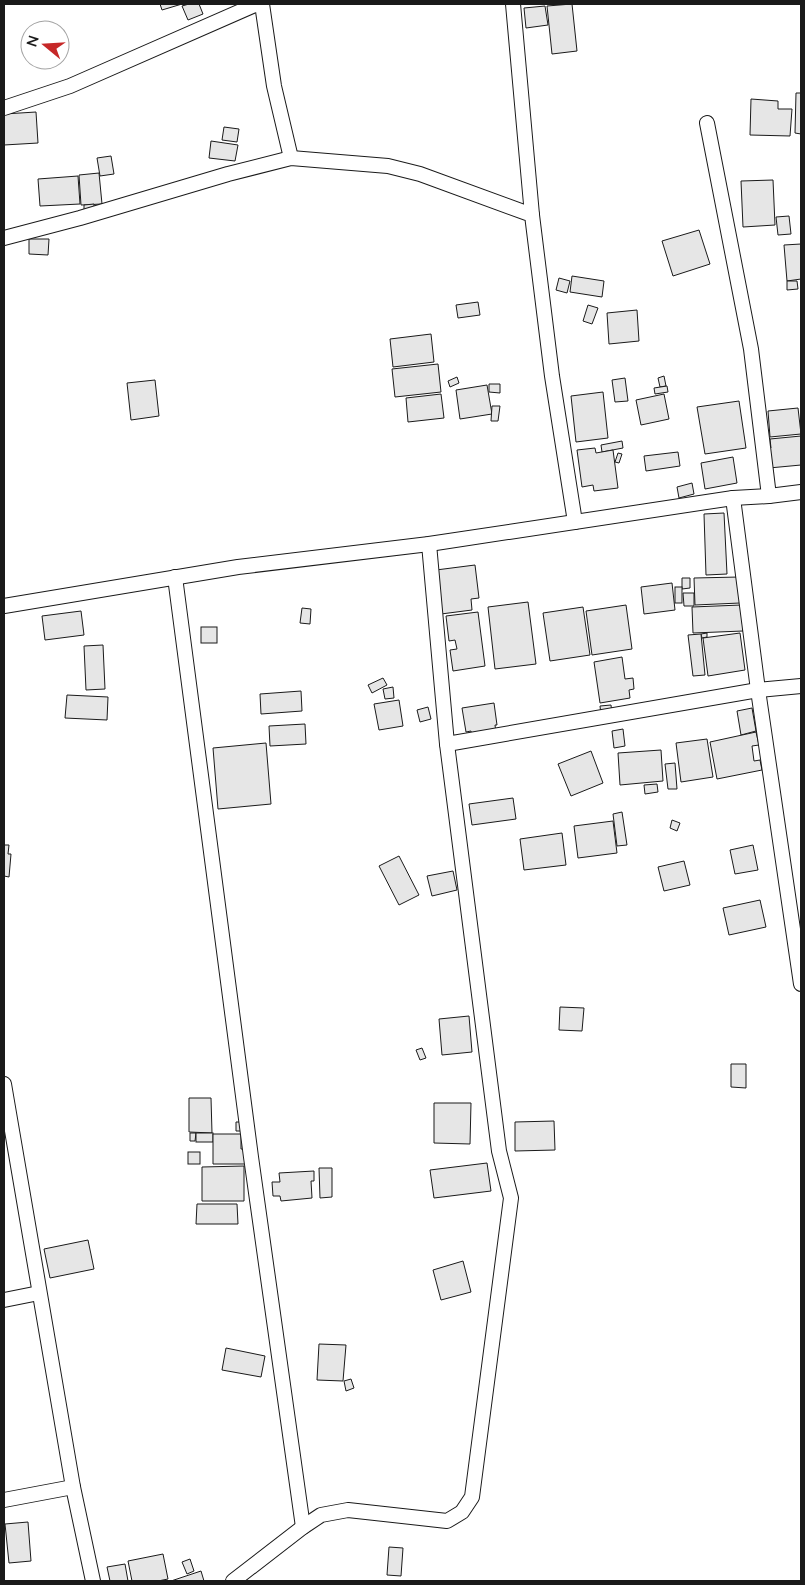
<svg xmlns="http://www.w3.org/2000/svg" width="805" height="1585" font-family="Lato,sans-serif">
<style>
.building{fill:#e6e6e6;stroke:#1a1a1a}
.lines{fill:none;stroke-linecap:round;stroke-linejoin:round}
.minor-casing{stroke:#1a1a1a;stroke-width:16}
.minor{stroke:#fff;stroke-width:14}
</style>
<rect width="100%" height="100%" fill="#fff"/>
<g class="building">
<polygon points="160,4 182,4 162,10"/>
<polygon points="189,4 199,4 203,14 188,20 182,6"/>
<polygon points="572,4 577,51 552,54 547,6"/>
<polygon points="545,6 548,25 526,28 524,8"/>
<polygon points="796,93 801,93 801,134 795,133"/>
<polygon points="751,99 778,101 778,109 792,109 790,136 750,135"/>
<polygon points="36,112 38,143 4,145 4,114"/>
<polygon points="224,127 239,129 237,142 222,140"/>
<polygon points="211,141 238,145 235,161 209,158"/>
<polygon points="111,156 114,174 100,176 97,158"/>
<polygon points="99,173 102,204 81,205 79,175"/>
<polygon points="78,176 80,204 40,206 38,179"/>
<polygon points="773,180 775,225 743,227 741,181"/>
<polygon points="94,204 94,211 84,212 84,205"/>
<polygon points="789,216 791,234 778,235 776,217"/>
<polygon points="699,230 710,264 673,276 662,241"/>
<polygon points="29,239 49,239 48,255 29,254"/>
<polygon points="801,244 801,279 787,281 784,245"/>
<polygon points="572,276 604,281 602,297 570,292"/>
<polygon points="559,278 570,281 567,293 556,290"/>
<polygon points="787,281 797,281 798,289 787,290"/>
<polygon points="478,302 480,315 458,318 456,305"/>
<polygon points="588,305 598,308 592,324 583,321"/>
<polygon points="637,310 639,341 609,344 607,313"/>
<polygon points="431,334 434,362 393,367 390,339"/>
<polygon points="438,364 441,392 395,397 392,369"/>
<polygon points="664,376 666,386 660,387 658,378"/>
<polygon points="457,377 459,383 450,387 448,381"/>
<polygon points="625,378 628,401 615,402 612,380"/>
<polygon points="155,380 159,416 131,420 127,383"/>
<polygon points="489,384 500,384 500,393 489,392"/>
<polygon points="487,385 492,414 460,419 456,390"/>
<polygon points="667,386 668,392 655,394 654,388"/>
<polygon points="603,392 608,438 576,442 571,396"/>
<polygon points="441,394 444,418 408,422 406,398"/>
<polygon points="664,394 669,419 641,425 636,400"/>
<polygon points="739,401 746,448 705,454 697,407"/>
<polygon points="492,406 500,406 498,421 491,421"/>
<polygon points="798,408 801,434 770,437 768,411"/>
<polygon points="801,436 801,465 769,468 767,449 771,448 770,439"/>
<polygon points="622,441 623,448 602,452 601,445"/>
<polygon points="595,448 596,453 613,450 618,488 594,491 593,485 582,487 577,450"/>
<polygon points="678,452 680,466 646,471 644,456"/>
<polygon points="618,453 622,454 619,463 615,462"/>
<polygon points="733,457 737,483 705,489 701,463"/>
<polygon points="692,483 694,494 679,498 677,487"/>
<polygon points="724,513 727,574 706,575 704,514"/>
<polygon points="475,565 479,598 471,599 472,610 441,614 436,570"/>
<polygon points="739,577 740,603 695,605 694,578"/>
<polygon points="682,578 690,578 690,588 682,589"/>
<polygon points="672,583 675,610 644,614 641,587"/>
<rect x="675" y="587" width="7" height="16"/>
<polygon points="683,593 694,593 694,606 684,606"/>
<polygon points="528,602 536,664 495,669 488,607"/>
<polygon points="626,605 632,649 592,655 586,611"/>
<polygon points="741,605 743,631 693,633 692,607"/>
<polygon points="583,607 590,655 550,661 543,613"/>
<polygon points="302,608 311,609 310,624 300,623"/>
<polygon points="81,611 84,635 45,640 42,616"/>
<polygon points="478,612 485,666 453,671 450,650 457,649 455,640 449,641 446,616"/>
<rect x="201" y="627" width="16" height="16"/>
<polygon points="707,633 707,637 702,638 701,634"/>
<polygon points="740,633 745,670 708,676 703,638"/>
<polygon points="701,634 705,675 693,676 688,635"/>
<polygon points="103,645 105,689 86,690 84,646"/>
<polygon points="622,657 625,679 633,678 634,689 629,690 630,698 600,703 594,662"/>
<polygon points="383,678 387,685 372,693 368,685"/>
<polygon points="393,687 394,698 385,699 383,689"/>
<polygon points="301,691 302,711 261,714 260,694"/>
<polygon points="67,695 108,697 107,720 65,718"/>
<polygon points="399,700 403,726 379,730 374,704"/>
<polygon points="494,703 497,725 495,725 496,733 472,737 471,731 466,732 462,708"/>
<polygon points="611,705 612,714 601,715 600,706"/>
<polygon points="428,707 431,719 420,722 417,710"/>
<polygon points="752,708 756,731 741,735 737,711"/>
<polygon points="305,724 306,744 270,746 269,726"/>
<polygon points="623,729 625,746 614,748 612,731"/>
<polygon points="756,732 759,745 752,746 754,761 760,760 762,770 717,779 710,742"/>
<polygon points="707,739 713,777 681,782 676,743"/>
<polygon points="266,743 271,804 218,809 213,748"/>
<polygon points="661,750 663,781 620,785 618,753"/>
<polygon points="591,751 603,783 571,796 558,764"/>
<polygon points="675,763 677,789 668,789 665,764"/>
<polygon points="657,784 658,792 645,794 644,785"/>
<polygon points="513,798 516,819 472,825 469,804"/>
<polygon points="622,812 627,845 617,846 613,814"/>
<polygon points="672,820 680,823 677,831 670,828"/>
<polygon points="613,821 617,853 578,858 574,826"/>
<polygon points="562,833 566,865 524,870 520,839"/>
<polygon points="4,845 9,845 8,854 11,854 9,877 4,876"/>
<polygon points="753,845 758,870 735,874 730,850"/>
<polygon points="399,856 419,895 399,905 379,866"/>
<polygon points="684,861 690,885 664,891 658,867"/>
<polygon points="453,871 457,890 432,896 427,876"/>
<polygon points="760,900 766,927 729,935 723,908"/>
<polygon points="560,1007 584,1008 582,1031 559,1030"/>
<polygon points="469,1016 472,1052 442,1055 439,1019"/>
<polygon points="422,1048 426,1058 420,1060 416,1050"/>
<polygon points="731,1064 746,1064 746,1088 731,1087"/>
<polygon points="189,1098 211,1098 212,1133 189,1132"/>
<polygon points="434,1103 471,1103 470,1144 434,1143"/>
<polygon points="554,1121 555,1150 515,1151 515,1122"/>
<polygon points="236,1122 245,1122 246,1131 236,1131"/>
<polygon points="190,1133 196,1133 195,1141 190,1141"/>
<rect x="196" y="1133" width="17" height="9"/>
<polygon points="213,1134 241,1134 241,1149 246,1149 246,1164 213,1164"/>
<rect x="188" y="1152" width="12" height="12"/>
<polygon points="487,1163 491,1191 434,1198 430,1170"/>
<polygon points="244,1166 244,1201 202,1201 202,1167"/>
<polygon points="319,1168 332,1168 332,1197 320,1198"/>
<polygon points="314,1171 314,1181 311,1181 312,1198 281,1201 280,1196 273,1196 272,1182 280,1182 279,1173"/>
<polygon points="197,1204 237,1204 238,1224 196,1224"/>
<polygon points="88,1240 94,1269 50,1278 44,1249"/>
<polygon points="463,1261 471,1292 441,1300 433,1270"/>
<polygon points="319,1344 346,1345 343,1381 317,1380"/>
<polygon points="226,1348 265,1356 261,1377 222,1370"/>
<polygon points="351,1379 354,1388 346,1391 344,1381"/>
<polygon points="28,1522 31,1561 9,1563 5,1524"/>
<polygon points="389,1547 403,1548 401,1576 387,1575"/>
<polygon points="163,1554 168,1579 158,1581 132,1581 128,1561"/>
<polygon points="190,1559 194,1571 187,1574 182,1562"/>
<polygon points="125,1564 128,1581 110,1581 107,1567"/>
<polygon points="201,1571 204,1581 171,1581"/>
</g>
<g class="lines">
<defs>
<g id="minor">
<polyline points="262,4 274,86 291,158"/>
<polyline points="513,4 532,215"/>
<polyline points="4,108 70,86 257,4"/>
<polyline points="707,123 751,349 769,496"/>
<polyline points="4,238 80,218 228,174 291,158 388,166 420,174 532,215 552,376 575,522"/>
<polyline points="733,498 758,690 801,984"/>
<polyline points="429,544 447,744 758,690 801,686"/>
<polyline points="175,577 251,1157 303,1527"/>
<polyline points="4,606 238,567 429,544 733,498 769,496 801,492"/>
<polyline points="4,1084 73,1487 93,1581"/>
<polyline points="4,1300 39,1293"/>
<polyline points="4,1500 73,1487"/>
<polyline points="233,1581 303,1527 321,1515 348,1510 447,1521 462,1512 472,1497 511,1198 499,1151 447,744"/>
</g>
</defs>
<use href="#minor" class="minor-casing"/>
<use href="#minor" class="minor"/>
</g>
<rect width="805" height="1585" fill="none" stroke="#1a1a1a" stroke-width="10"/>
<g transform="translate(45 45) rotate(288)"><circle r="24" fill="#ffffff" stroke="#a3a3a3"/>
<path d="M0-4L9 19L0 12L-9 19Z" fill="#c62828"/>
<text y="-8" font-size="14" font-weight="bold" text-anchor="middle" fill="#1a1a1a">N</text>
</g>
</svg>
